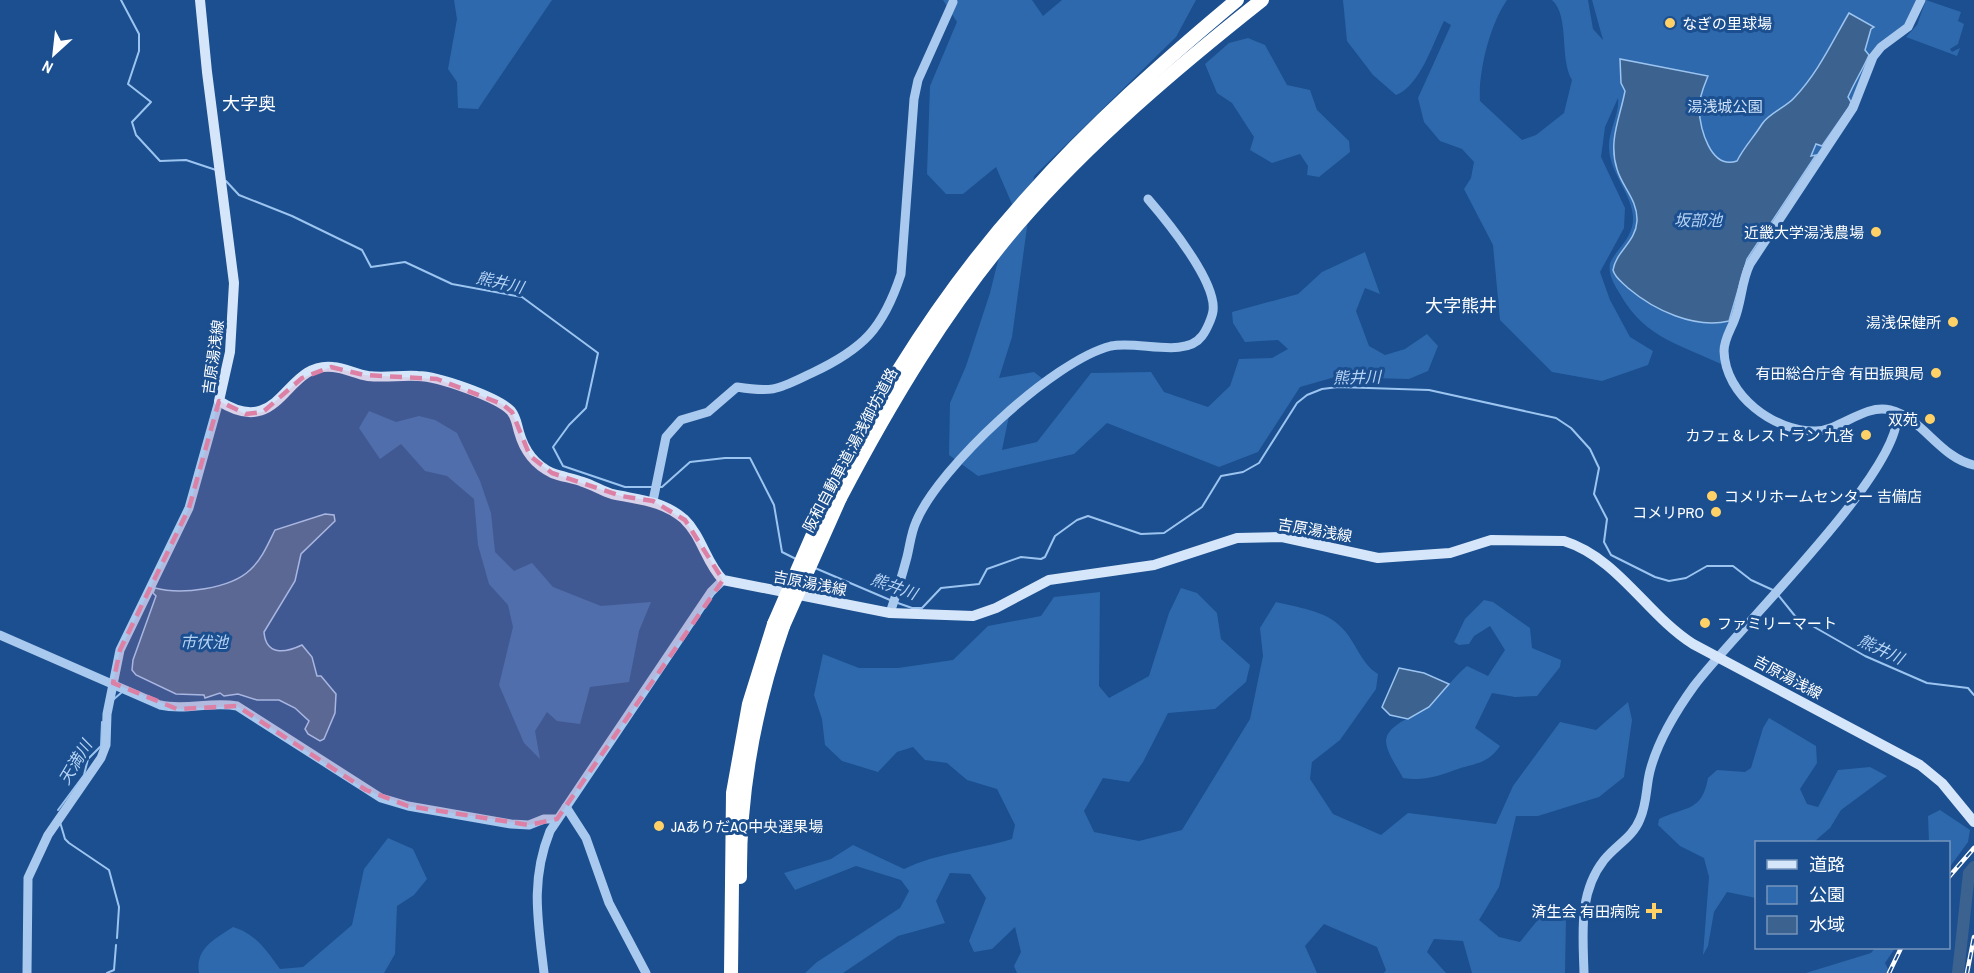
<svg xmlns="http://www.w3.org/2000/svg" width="1974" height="973" font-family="'Archivo Narrow','Noto Sans JP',sans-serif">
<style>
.green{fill:#2e69ad}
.water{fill:#3c6290;stroke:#9cc4f0;stroke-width:1.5}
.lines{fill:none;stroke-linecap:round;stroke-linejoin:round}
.stream{stroke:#9cc4f0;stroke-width:2}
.river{stroke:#3c6290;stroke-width:12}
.tertiary{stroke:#a9c9ee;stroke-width:9}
.secondary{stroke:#d6e6fa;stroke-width:10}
.motorway{stroke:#fff;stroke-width:14}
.rail-casing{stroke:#fff;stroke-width:4.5}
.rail{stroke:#1b4f8f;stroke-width:2;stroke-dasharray:7;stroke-linecap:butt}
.motorway-bridge{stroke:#fff;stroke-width:14}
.marked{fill:#dd80a5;fill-opacity:0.2;stroke:#dd80a5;stroke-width:4.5;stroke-dasharray:12 8;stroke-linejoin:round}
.poi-dot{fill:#ffd166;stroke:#1b4f8f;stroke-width:2}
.labels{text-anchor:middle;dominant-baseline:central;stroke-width:6;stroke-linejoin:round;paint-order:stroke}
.poi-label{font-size:15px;fill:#fff;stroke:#1b4f8f;text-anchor:end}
.park-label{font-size:15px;fill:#cfe3fa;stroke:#1b4f8f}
.street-label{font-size:15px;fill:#fff;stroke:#1b4f8f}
.water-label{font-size:16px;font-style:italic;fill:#b5d3f5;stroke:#1b4f8f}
.quarter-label{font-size:18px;fill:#fff;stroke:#1b4f8f}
</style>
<rect width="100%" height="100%" fill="#1b4f8f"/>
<g class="green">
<polygon points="454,0 552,0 478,109 458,108 457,82 448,69 457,19"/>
<polygon points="943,0 1032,0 1043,16 1062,0 1196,0 1176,37 1034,176 1012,337 999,378 1034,372 1047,382 1010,411 1002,450 1037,442 1091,373 1151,372 1164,392 1208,407 1230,386 1239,359 1272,358 1288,349 1278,340 1245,342 1233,323 1232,312 1298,294 1322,272 1365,252 1380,294 1365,288 1356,311 1369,346 1385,355 1405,349 1427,334 1438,346 1428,371 1409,379 1335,377 1300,387 1258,452 1219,467 1107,423 1074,454 978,476 949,455 950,403 966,366 990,293 1012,204 996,167 963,194 946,194 927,174 930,86 957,22"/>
<path d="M1343,0H1507C1490,24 1478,72 1480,101L1522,140L1536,135L1564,113L1572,80C1559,58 1570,16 1552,0H1588L1593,29L1603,40L1592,0H1921L1912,22L1881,47L1864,85L1750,264L1727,337V367C1683,345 1646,340 1620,294C1614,284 1608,275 1610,263C1616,250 1628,242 1632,227C1639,200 1610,177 1609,148C1608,132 1620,113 1618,98L1605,127L1601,157L1625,208L1624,228L1600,272L1610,300L1630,337L1653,351L1648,365L1602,381L1552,372L1500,320L1493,245L1464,189L1471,178L1474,162L1462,149L1440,141L1424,122L1418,98L1451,25L1444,21C1433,43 1420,86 1396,95L1373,75L1347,41Z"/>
<polygon points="1926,0 1961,12 1958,21 1964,24 1958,44 1950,49 1952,52 1960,48 1957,56 1906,37 1917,25"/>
<polygon points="1248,38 1265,45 1287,85 1310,90 1317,110 1349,141 1350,152 1319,177 1307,175 1308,166 1300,154 1272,163 1250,150 1254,137 1232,103 1217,93 1205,64 1229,43"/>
<polygon points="369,411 396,422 419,416 435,420 457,433 480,481 491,513 495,552 514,571 532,563 553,587 601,606 651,602 639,631 629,682 590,687 580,724 557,721 547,712 535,731 540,759 524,743 499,685 513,627 508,605 489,584 478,545 474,499 447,476 425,471 401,444 380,459 359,428"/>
<path d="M1181,588L1197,593L1217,613L1221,639L1250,665L1246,682L1215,709L1168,713L1143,762L1129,782L1103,778L1084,811L1094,832L1139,841L1182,830L1250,719L1263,656L1260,628L1276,602C1296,607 1327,611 1341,627C1356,641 1360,663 1378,674L1376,689L1340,740L1312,762L1310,779L1333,814L1381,835L1408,813L1496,824L1513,786L1560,722L1596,730L1628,702L1632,720L1624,777L1599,797L1538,816H1516L1499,887L1479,920L1499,937L1520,942L1545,911L1566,917L1565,973H1472L1463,941L1434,939L1427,952L1446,973H1384L1386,970L1377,947L1324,924L1305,946L1317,973H1017L1014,966L1021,952L1015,927L992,949L974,952L969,941L986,898L970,874L950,873L936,901L945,923L898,936L843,973H805L817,962L900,908L909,891L901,880L856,866L795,890L784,873L831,859L853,845L904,869C937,853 976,850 1012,839L1015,825L997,789L967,780L947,763L925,760L913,747L897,752L878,772L842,761L825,745L822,719L814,695L823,654L859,668H898L953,660L988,626L1041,616L1054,597L1100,592L1099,686L1109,698L1149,676L1169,613Z"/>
<path d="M1484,600L1493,602L1530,628L1532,648L1561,660L1560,667L1537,696L1515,697L1492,693L1475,728L1500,746C1487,765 1474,763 1455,770C1435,777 1424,781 1403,778C1398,768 1382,747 1387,736C1394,721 1417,716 1429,706C1443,694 1452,678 1467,666L1488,676L1505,650L1490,626L1474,636L1469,644L1459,645L1454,642L1465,619Z"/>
<path d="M1769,718L1816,746L1817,763L1800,789L1807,804L1818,807L1838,770L1870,767L1887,776L1841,810L1830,828L1815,841L1756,842V898L1727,892L1714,912L1708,946L1703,955L1709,877L1704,858L1680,846L1658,825L1659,819C1686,806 1702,812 1708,778L1717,770L1745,772L1751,768L1763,728Z"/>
<polygon points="1940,810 1970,830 1968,842 1949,868 1948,842 1929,842 1928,816"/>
<path d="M388,838L413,849L427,879L414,895L397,906L395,954L384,973H199C195,948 215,939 233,927C256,934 266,950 280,969L303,967L352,925L364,869Z"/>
<polygon points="1875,948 1895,948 1885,963 1890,973 1806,973 1871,953"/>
</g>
<g class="water">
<path d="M1849,13L1874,27L1871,29L1865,50L1869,55C1862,71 1855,81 1848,97L1851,102L1849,107L1822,146L1816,144L1811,156L1816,155L1747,259L1729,321C1694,329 1654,310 1628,288C1622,282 1615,278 1613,270C1616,251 1636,242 1637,221C1638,200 1622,187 1617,169C1608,141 1620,118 1625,91L1621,83L1620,59L1708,76C1704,86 1699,97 1699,108C1700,128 1710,170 1737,161C1744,147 1754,137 1762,124C1768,114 1786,107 1794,98C1818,73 1832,42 1849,13Z"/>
<path d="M325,514L334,515L335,521L301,554L295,581L264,632C266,656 285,653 302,645L312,657L317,676H321L336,694L335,713L324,739L320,741L308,734L305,729L309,721L295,708L279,700H257L238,694L224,696L220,693L205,698L204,695L176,694L136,675L132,670L133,660L156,596L153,593L155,588C181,595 230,589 250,570C262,559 268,544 275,530Z"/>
<polygon points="1399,668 1424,673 1449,684 1429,707 1408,719 1390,715 1382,707"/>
</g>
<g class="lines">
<g class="stream">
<polyline points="121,0 139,34 139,51 128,84 151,102 132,122 136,135 160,161 186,160 216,170"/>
<polyline points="226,181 239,195 292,216 362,250 371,267 405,262 452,284 522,297 598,353 586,408 569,425 553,447 563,466 625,487 652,487"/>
<polyline points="657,487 662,487 690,462 725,458 750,458 774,505 782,552 796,559"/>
<polyline points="815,568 890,600"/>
<polyline points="1778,595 1795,616 1865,656 1927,683 1968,688 1974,695"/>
<polyline points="895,602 912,608 922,608 941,588 979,584 987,569 1021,557 1041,559 1045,557 1055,536 1077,520 1088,516 1141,534 1164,533 1202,507 1221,476 1243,472 1259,463 1297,403 1307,395 1322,389 1338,387 1429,390 1556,418 1571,428 1590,449 1599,468 1594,494 1607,519 1604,542 1611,555 1655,577 1669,581 1686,578 1707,566 1733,566 1751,580 1775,591"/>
<polyline points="114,699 121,693"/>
<polyline points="58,810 84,775 88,759 101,746 102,722"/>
<polyline points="60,822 65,839 69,843 109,870 119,907 117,938"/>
<polyline points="107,973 114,970 116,945"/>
</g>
<polyline class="river" points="1958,973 1969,873 1974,867"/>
<g class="tertiary">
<path d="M1921,0L1908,27L1881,47L1873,57L1853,108L1750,264C1741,282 1742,302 1734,321C1730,331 1724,340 1724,351C1725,395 1774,432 1816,431C1841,430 1864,404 1890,410C1923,418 1940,458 1974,465"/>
<path d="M653,501L666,437L681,420L708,412L737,387C775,393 778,389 812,373C863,349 883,329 901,274L914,99L918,80L953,2"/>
<path d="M890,613C896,595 902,576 907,557C910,545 911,533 916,522C938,468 1054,360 1111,346C1138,340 1185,359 1202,336C1206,331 1212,318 1213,311C1217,282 1167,221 1148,199"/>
<path d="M0,635L160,705C186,711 211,701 237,706L381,798L408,806L511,824L529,825L544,819H557"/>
<polyline points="566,807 586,838 609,903 646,973"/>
<polyline points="27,973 28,878 48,835 101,758 106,745 107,714 120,650 189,508 219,401"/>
<path d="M544,973C538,921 530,881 550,831L711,592L723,580"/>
<path d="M1584,973C1583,934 1578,893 1604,860C1616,845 1633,837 1640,819C1647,804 1646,786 1650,771C1658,740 1676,711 1694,686C1734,632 1903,471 1897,413"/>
</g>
<path class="secondary" d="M200,0L207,72L234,283L230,352L219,401C282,441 284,361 333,367C345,368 356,374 368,376C385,378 401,375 418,376C437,376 498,397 511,411C516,417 517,425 519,432C524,450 535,465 552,473C562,477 573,478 583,482C593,485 602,491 612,494C639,500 662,500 684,519C702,536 706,563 723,580L890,613L973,616L996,608L1049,580L1154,565L1237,538L1282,537L1378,558L1450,553L1491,540L1564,541C1618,558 1647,615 1693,644L1920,765L1942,783L1974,822"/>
<g class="motorway">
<path d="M831,493C883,387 949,284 1029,196C1092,125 1164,61 1237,0"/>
<path d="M840,498C891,401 947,307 1018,224C1090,141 1176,68 1262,0"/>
<path d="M740,877C739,791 755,707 783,626"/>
<polyline points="731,973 733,793 749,704 774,624"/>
</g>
<defs>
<g id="rail">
<polyline points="1948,878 1974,848"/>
<polyline points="1889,973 1901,948"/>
<polyline points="1967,973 1974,937"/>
</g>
</defs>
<use href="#rail" class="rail-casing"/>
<use href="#rail" class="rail"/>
<g class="motorway-bridge">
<polyline points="774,624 831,493"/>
<polyline points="783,626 840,498"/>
</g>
</g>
<path class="marked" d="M331,367L364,375L437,379L502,404L512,412L530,456L552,473L621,496L653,501L685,520L723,580L557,819L529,825L408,806L366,790L237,706L177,709L113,683L120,650L189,508L219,401L246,414L263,412L302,378Z"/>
<g class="poi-dot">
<circle cx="1670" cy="23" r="6"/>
<circle cx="1876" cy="232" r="6"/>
<circle cx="1953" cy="322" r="6"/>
<circle cx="1936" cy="373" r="6"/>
<circle cx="1930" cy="419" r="6"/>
<circle cx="1866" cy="435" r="6"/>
<circle cx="1712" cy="496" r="6"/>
<circle cx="1716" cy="512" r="6"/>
<circle cx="1705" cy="623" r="6"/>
<circle cx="659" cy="826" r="6"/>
<path d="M1651 902h6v6h6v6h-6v6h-6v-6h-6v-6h6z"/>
</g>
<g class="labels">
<g class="poi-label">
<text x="1682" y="23" text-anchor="start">なぎの里球場</text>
<text x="1864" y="232">近畿大学湯浅農場</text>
<text x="1941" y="322">湯浅保健所</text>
<text x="1924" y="373">有田総合庁舎 有田振興局</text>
<text x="1918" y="419">双苑</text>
<text x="1854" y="435">カフェ＆レストラン 九沓</text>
<text x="1724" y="496" text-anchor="start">コメリホームセンター 吉備店</text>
<text x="1704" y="512">コメリPRO</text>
<text x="1717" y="623" text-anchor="start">ファミリーマート</text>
<text x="671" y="826" text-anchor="start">JAありだAQ中央選果場</text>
<text x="1640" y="911">済生会 有田病院</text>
</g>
<g class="park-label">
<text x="1725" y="106">湯浅城公園</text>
</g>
<g class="street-label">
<text transform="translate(213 357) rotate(-82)">吉原湯浅線</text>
<text transform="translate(850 450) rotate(-62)">阪和自動車道;湯浅御坊道路</text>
<text transform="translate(1315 530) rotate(10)">吉原湯浅線</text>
<text transform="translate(810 583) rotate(11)">吉原湯浅線</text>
<text transform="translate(1788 677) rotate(28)">吉原湯浅線</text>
</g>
<g class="water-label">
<text x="1698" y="220">坂部池</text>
<text transform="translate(500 282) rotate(13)">熊井川</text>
<text transform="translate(1357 377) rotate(-1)">熊井川</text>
<text transform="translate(894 586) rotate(20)">熊井川</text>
<text x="204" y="642">市伏池</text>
<text transform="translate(1881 649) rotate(25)">熊井川</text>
<text transform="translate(75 762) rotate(-59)">天満川</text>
</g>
<g class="quarter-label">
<text x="249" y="103">大字奥</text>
<text x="1461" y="305">大字熊井</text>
</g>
</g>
<rect x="1755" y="841" width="195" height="108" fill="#1b4f8f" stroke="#7695bc" stroke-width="1.5"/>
<rect x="1767" y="860" width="30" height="9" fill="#d6e6fa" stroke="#7695bc" stroke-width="1.5"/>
<text x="1809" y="871" font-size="18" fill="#ffffff">道路</text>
<rect x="1767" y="886" width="30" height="18" fill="#2e69ad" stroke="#7695bc" stroke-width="1.5"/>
<text x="1809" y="901" font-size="18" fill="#ffffff">公園</text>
<rect x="1767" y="916" width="30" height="18" fill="#3c6290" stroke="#7695bc" stroke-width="1.5"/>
<text x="1809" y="931" font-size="18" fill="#ffffff">水域</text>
<g transform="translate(54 54) rotate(207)" stroke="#1b4f8f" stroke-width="4.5" paint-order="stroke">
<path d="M0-4.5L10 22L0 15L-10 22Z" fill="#ffffff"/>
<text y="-9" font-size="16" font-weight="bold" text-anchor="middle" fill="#ffffff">N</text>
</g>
</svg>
